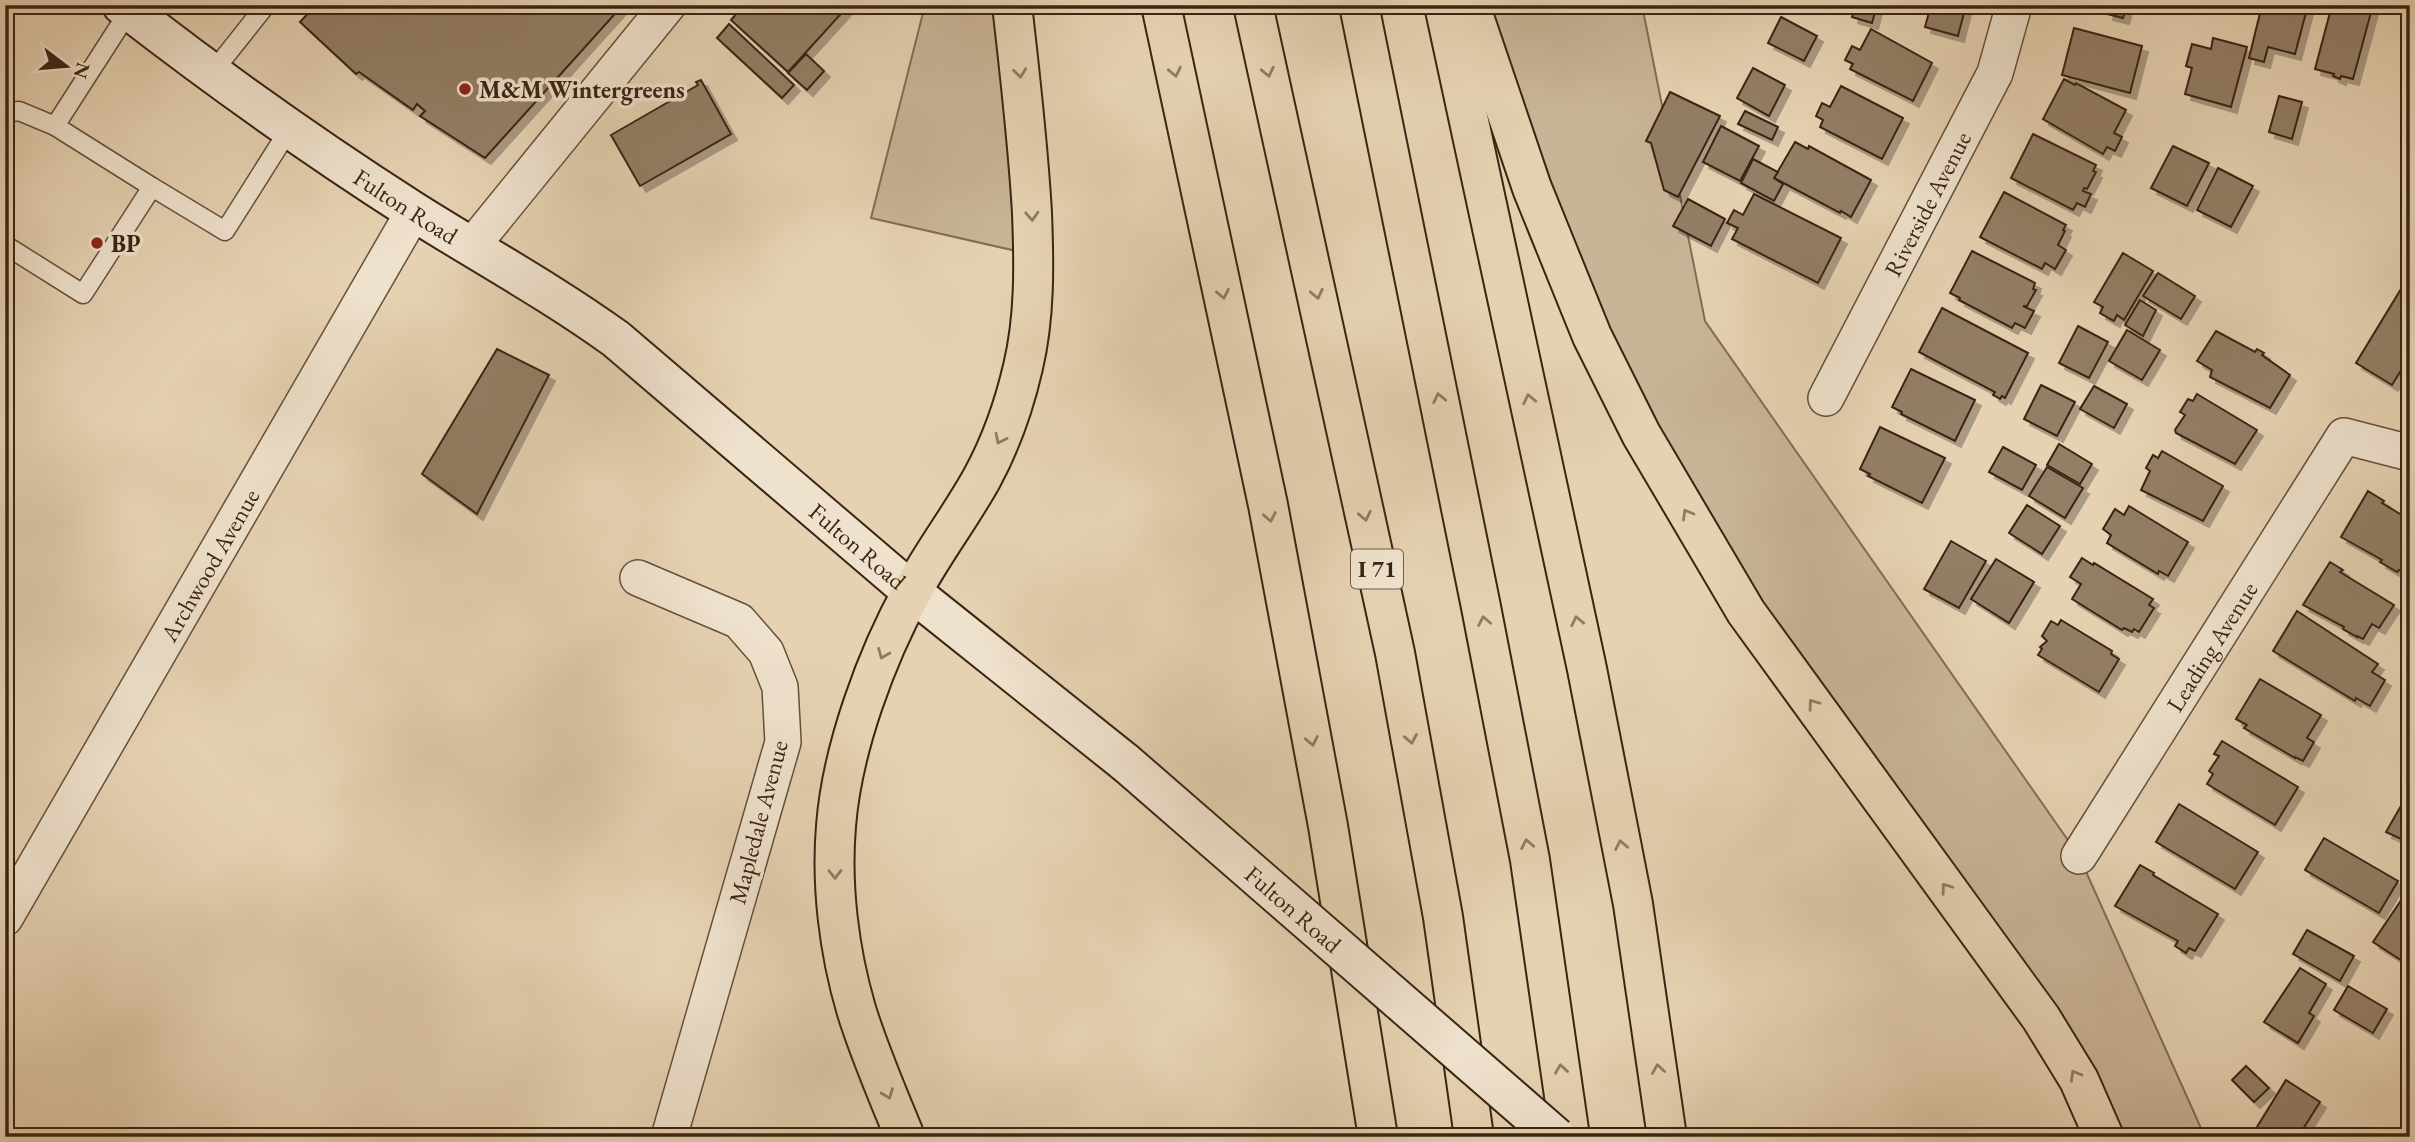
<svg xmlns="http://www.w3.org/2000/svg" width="2415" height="1142" font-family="'EB Garamond',serif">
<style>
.green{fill:#c9b497;stroke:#826c56;stroke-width:2}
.building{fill:#937e66;stroke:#3a2414;stroke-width:2;filter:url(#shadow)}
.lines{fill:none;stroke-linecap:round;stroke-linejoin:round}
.lane-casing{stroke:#65503c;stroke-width:21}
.street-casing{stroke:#65503c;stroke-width:38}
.secondary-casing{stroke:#3a2414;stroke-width:42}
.highway-casing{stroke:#3a2414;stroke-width:42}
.lane{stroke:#efe2cd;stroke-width:18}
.street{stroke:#efe2cd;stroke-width:35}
.secondary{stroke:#efe2cd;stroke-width:38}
.highway{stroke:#e6d2b2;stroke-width:38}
.secondary-bridge-casing{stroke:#3a2414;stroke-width:42;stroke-linecap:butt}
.secondary-bridge{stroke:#efe2cd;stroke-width:38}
.oneway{stroke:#907b63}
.poi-dot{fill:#8f2418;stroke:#efe2cd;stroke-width:2.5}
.labels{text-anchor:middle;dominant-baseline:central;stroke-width:7;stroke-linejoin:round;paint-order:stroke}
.shield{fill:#efe2cd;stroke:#705d4c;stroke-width:2}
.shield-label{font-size:23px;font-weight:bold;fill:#3a2414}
.poi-label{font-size:24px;font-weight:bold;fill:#3a2414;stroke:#efe2cd;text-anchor:start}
.street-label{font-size:24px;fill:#3a2414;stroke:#efe2cd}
</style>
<defs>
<filter id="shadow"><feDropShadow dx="6" dy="6" stdDeviation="0" flood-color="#0004"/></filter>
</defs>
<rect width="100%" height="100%" fill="#e6d2b2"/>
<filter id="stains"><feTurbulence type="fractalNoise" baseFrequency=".00286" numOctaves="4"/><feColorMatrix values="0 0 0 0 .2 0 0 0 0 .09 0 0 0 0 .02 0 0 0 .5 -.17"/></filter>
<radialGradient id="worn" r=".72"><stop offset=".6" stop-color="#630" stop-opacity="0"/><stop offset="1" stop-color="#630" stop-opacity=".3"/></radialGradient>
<g class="green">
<polygon points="925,5 1012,5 1034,255 871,218"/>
<polygon points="1470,5 1642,5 1705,321 2079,856 2205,1137 2104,1137 1641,434"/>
</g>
<g class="building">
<polygon points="316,5 623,5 485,158 420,116 425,111 417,104 413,110 359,72 356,74 300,22"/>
<polygon points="744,5 849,5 788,72 731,20"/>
<polygon points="1856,5 1877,5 1872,23 1852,17"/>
<polygon points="1931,5 1966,5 1958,36 1925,27"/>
<polygon points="2109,5 2127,5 2123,18 2107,14"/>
<polygon points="2262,5 2308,5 2295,54 2268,47 2264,62 2249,58"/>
<polygon points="2332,5 2373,5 2353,79 2341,76 2340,79 2333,76 2334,74 2315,69"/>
<polygon points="1781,17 1817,36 1804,61 1768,43"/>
<polygon points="729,24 794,85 782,98 717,38"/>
<polygon points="2074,28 2142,46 2130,93 2062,75"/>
<polygon points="1871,29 1932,63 1913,101 1850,69 1853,64 1845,60 1852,46 1860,50"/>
<polygon points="2213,38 2247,47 2231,107 2185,94 2192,68 2186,66 2192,44 2211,49"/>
<polygon points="806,54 824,71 807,90 788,73"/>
<polygon points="1753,68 1785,85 1769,116 1737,98"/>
<polygon points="2064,79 2075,85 2076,83 2126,110 2114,133 2122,137 2115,151 2107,147 2103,154 2043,119"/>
<polygon points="701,80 731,134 640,186 611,135 698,85 696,82"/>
<polygon points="1841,86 1903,118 1882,159 1820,127 1823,120 1816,116 1822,103 1830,107"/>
<polygon points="1670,92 1720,116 1678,197 1664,190 1651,143 1646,141"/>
<polygon points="2279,96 2302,102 2292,139 2269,132"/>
<polygon points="1745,111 1778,127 1772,140 1738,124"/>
<polygon points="1721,126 1759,146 1740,181 1703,162"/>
<polygon points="2033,134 2096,165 2093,171 2096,172 2087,189 2084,188 2083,191 2091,194 2085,207 2077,203 2073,210 2011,178"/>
<polygon points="1795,142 1808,149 1809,146 1871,180 1851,217 1841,211 1840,213 1774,178"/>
<polygon points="2173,146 2209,163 2187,206 2151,188"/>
<polygon points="1753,159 1778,172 1774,178 1783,184 1774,201 1741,183"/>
<polygon points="2218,168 2253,186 2231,227 2197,210"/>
<polygon points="2004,192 2066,225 2063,230 2065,231 2058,245 2066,250 2055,269 2045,263 2042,269 1980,237"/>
<polygon points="1754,194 1841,238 1818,283 1732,239 1738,228 1727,223 1734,210 1743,215"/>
<polygon points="1688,199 1725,219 1711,246 1673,226"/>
<polygon points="1972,251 2035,283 2033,289 2036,290 2027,306 2023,306 2034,311 2025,328 2015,323 2012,328 1959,300 1960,298 1950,293"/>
<polygon points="2123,253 2153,271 2124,320 2117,315 2114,321 2100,313 2103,307 2094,302"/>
<polygon points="2158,273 2195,296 2181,319 2143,296"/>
<polygon points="2401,289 2410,295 2410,356 2392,385 2356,363"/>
<polygon points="2140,300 2156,310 2143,336 2125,325"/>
<polygon points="1942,308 2028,353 2005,398 2002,396 2000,399 1993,395 1995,392 1919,352"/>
<polygon points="2078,326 2108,342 2089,378 2059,363"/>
<polygon points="2127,330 2160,350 2142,380 2109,361"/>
<polygon points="2216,331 2255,352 2257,349 2264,353 2262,355 2290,375 2270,408 2210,377 2212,370 2197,361"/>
<polygon points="497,349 549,375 477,514 422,474"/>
<polygon points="1911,369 1975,400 1955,441 1901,414 1902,412 1892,407"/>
<polygon points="2041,385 2075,402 2057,436 2024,419"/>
<polygon points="2094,386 2127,404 2114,428 2080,409"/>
<polygon points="2197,394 2257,430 2235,464 2176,433 2175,430 2185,415 2180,412 2188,399 2193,401"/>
<polygon points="1880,427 1945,458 1922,503 1868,476 1870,474 1860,469"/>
<polygon points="2059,444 2092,464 2080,484 2047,465"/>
<polygon points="2003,447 2036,465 2022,490 1989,472"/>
<polygon points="2162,451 2223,486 2203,521 2141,490 2150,471 2146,468 2153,455 2158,458"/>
<polygon points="2047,467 2083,488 2065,518 2029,496"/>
<polygon points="2368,491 2384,501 2382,503 2410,520 2410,562 2404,573 2399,570 2397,572 2380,562 2382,560 2341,537"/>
<polygon points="2027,505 2060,526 2042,554 2009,533"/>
<polygon points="2129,506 2188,542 2168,576 2159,571 2158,574 2107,543 2111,535 2103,529 2115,509 2124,515"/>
<polygon points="1951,541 1986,561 1959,608 1924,589"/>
<polygon points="2082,558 2093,565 2094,563 2153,599 2149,605 2154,608 2139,632 2134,629 2132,632 2124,628 2122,630 2072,599 2081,584 2070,577"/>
<polygon points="1996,559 2034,582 2009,623 1971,599"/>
<polygon points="2330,562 2343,570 2340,572 2394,605 2379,628 2372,624 2363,639 2357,636 2357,637 2343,629 2344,627 2303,605"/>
<polygon points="2297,611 2378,664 2372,672 2385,680 2370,706 2356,698 2355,701 2273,651"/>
<polygon points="2061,620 2112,651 2111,654 2119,659 2099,692 2038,655 2042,649 2040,647 2047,641 2042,636 2051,621 2058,625"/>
<polygon points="2260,679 2321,715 2307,738 2314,742 2303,761 2295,757 2295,758 2244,728 2247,725 2236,719"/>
<polygon points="2222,741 2298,787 2275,825 2207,784 2213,774 2209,771 2219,756 2214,754"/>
<polygon points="2409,792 2410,793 2410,843 2386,832"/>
<polygon points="2179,804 2258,852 2235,889 2156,842"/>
<polygon points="2324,838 2398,881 2379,913 2305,870"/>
<polygon points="2140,865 2154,873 2153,875 2218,914 2195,951 2189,948 2186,953 2175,946 2178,941 2115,906"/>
<polygon points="2410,887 2410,966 2373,942"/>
<polygon points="2307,930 2354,956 2340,981 2293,954"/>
<polygon points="2300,968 2326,984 2309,1013 2314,1016 2298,1043 2264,1022"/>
<polygon points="2348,986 2387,1009 2373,1033 2334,1010"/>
<polygon points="2246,1066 2269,1088 2254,1102 2232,1080"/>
<polygon points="2286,1080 2320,1102 2298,1137 2255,1137 2252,1135"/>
</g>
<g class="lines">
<defs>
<g id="lane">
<polyline points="129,11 55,126 152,187"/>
<polyline points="212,73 266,5"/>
<polyline points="5,113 19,111 55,126"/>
<polyline points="5,245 83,294 152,187 225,231 290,128"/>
</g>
<g id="street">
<polyline points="472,246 668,5"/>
<path id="s1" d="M1826,398L1995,73L2014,5"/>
<polyline points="638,578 739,621 766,652 780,687 783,742 669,1137"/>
<path id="s2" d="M2079,856L2344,436L2410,453"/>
<path id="s3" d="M5,918L414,211"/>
</g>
<g id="secondary">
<path id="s4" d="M122,5C216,78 313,147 413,211C481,254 551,292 616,339L912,592L1126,763"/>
</g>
<g id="highway">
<polyline points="1161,5 1268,505 1328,826 1378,1137"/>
<polyline points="1253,5 1395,653 1443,917 1474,1137"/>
<polyline points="1359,5 1481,607 1530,860 1570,1137"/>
<polyline points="1444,5 1587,669 1633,904 1667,1137"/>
<polyline points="1470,5 1532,188 1592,336 1641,434 1746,612 2041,1018 2079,1080 2104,1137"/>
<path d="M905,1137C888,1095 869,1052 856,1009C839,951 831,886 836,826C842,749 876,657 913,590C934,551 961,516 982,478C1001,443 1014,406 1023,367C1035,317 1034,264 1032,213C1028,143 1020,74 1012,5"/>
</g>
</defs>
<use href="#lane" class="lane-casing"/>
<use href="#street" class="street-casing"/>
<use href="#secondary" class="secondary-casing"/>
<use href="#highway" class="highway-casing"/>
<use href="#lane" class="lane"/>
<use href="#street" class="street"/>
<use href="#secondary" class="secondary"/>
<use href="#highway" class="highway"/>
<defs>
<g id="secondary-bridge">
<path id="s5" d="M1126,763L1556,1137"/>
</g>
</defs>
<use href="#secondary-bridge" class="secondary-bridge-casing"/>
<use href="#secondary-bridge" class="secondary-bridge"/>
</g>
<defs><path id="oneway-chevron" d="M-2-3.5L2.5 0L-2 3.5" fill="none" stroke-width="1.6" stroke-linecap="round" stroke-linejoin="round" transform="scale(1.75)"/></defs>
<g class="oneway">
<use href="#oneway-chevron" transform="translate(1175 72) rotate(78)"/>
<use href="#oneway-chevron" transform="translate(1268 72) rotate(78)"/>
<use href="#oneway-chevron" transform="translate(1020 73) rotate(83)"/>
<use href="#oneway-chevron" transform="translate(1032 216) rotate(87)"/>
<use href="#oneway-chevron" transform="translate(1223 294) rotate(78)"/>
<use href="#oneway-chevron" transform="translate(1317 294) rotate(78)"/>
<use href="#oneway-chevron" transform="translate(1439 398) rotate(-102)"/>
<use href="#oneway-chevron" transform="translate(1529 399) rotate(-102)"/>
<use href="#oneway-chevron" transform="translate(1000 439) rotate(116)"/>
<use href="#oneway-chevron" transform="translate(1687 514) rotate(-120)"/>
<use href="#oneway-chevron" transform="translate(1365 516) rotate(78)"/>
<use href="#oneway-chevron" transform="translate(1270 517) rotate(79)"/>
<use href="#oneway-chevron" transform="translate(1484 621) rotate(-101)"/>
<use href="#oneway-chevron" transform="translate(1577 621) rotate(-102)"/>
<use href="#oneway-chevron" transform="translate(883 654) rotate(112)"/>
<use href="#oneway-chevron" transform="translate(1813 704) rotate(-126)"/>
<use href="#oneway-chevron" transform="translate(1411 739) rotate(80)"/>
<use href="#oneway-chevron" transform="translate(1312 741) rotate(79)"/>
<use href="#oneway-chevron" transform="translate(1527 844) rotate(-101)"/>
<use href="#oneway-chevron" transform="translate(1621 845) rotate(-101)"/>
<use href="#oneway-chevron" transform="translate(835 874) rotate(89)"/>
<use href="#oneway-chevron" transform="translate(1946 888) rotate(-126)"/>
<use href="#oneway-chevron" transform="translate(1561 1069) rotate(-98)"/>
<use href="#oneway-chevron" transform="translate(1658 1069) rotate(-99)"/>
<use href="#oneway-chevron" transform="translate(2075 1075) rotate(-120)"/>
<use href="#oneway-chevron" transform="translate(888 1094) rotate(69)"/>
</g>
<g class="poi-dot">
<circle cx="465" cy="89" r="7"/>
<circle cx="97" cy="243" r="7"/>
</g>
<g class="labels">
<rect class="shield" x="1351" y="549.5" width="52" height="39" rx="5"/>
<g class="shield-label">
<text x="1377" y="569">I 71</text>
</g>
<g class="poi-label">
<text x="479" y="89">M&amp;M Wintergreens</text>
<text x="111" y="243">BP</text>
</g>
<g class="street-label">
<text stroke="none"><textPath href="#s4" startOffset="348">Fulton Road</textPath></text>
<text stroke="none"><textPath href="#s1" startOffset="219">Riverside Avenue</textPath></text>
<text stroke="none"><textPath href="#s4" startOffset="915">Fulton Road</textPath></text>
<text stroke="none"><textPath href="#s3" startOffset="408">Archwood Avenue</textPath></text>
<text stroke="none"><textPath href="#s2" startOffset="248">Leading Avenue</textPath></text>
<text transform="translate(758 822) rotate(-75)">Mapledale Avenue</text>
<text stroke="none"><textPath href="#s5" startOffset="222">Fulton Road</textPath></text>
</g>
</g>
<rect width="2415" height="1142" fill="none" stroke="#e6d2b2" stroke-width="28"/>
<rect x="7" y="7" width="2401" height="1128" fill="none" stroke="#3a2414" stroke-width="3.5"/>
<rect x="14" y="14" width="2387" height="1114" fill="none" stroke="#3a2414" stroke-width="2"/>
<g transform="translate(66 66) rotate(106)" stroke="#efe2cd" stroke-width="5" paint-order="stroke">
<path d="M0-5L12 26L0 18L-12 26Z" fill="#3a2414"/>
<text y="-10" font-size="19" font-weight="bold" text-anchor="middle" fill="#3a2414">N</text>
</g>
<rect width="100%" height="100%" filter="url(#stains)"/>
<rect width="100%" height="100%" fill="url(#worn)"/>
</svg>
